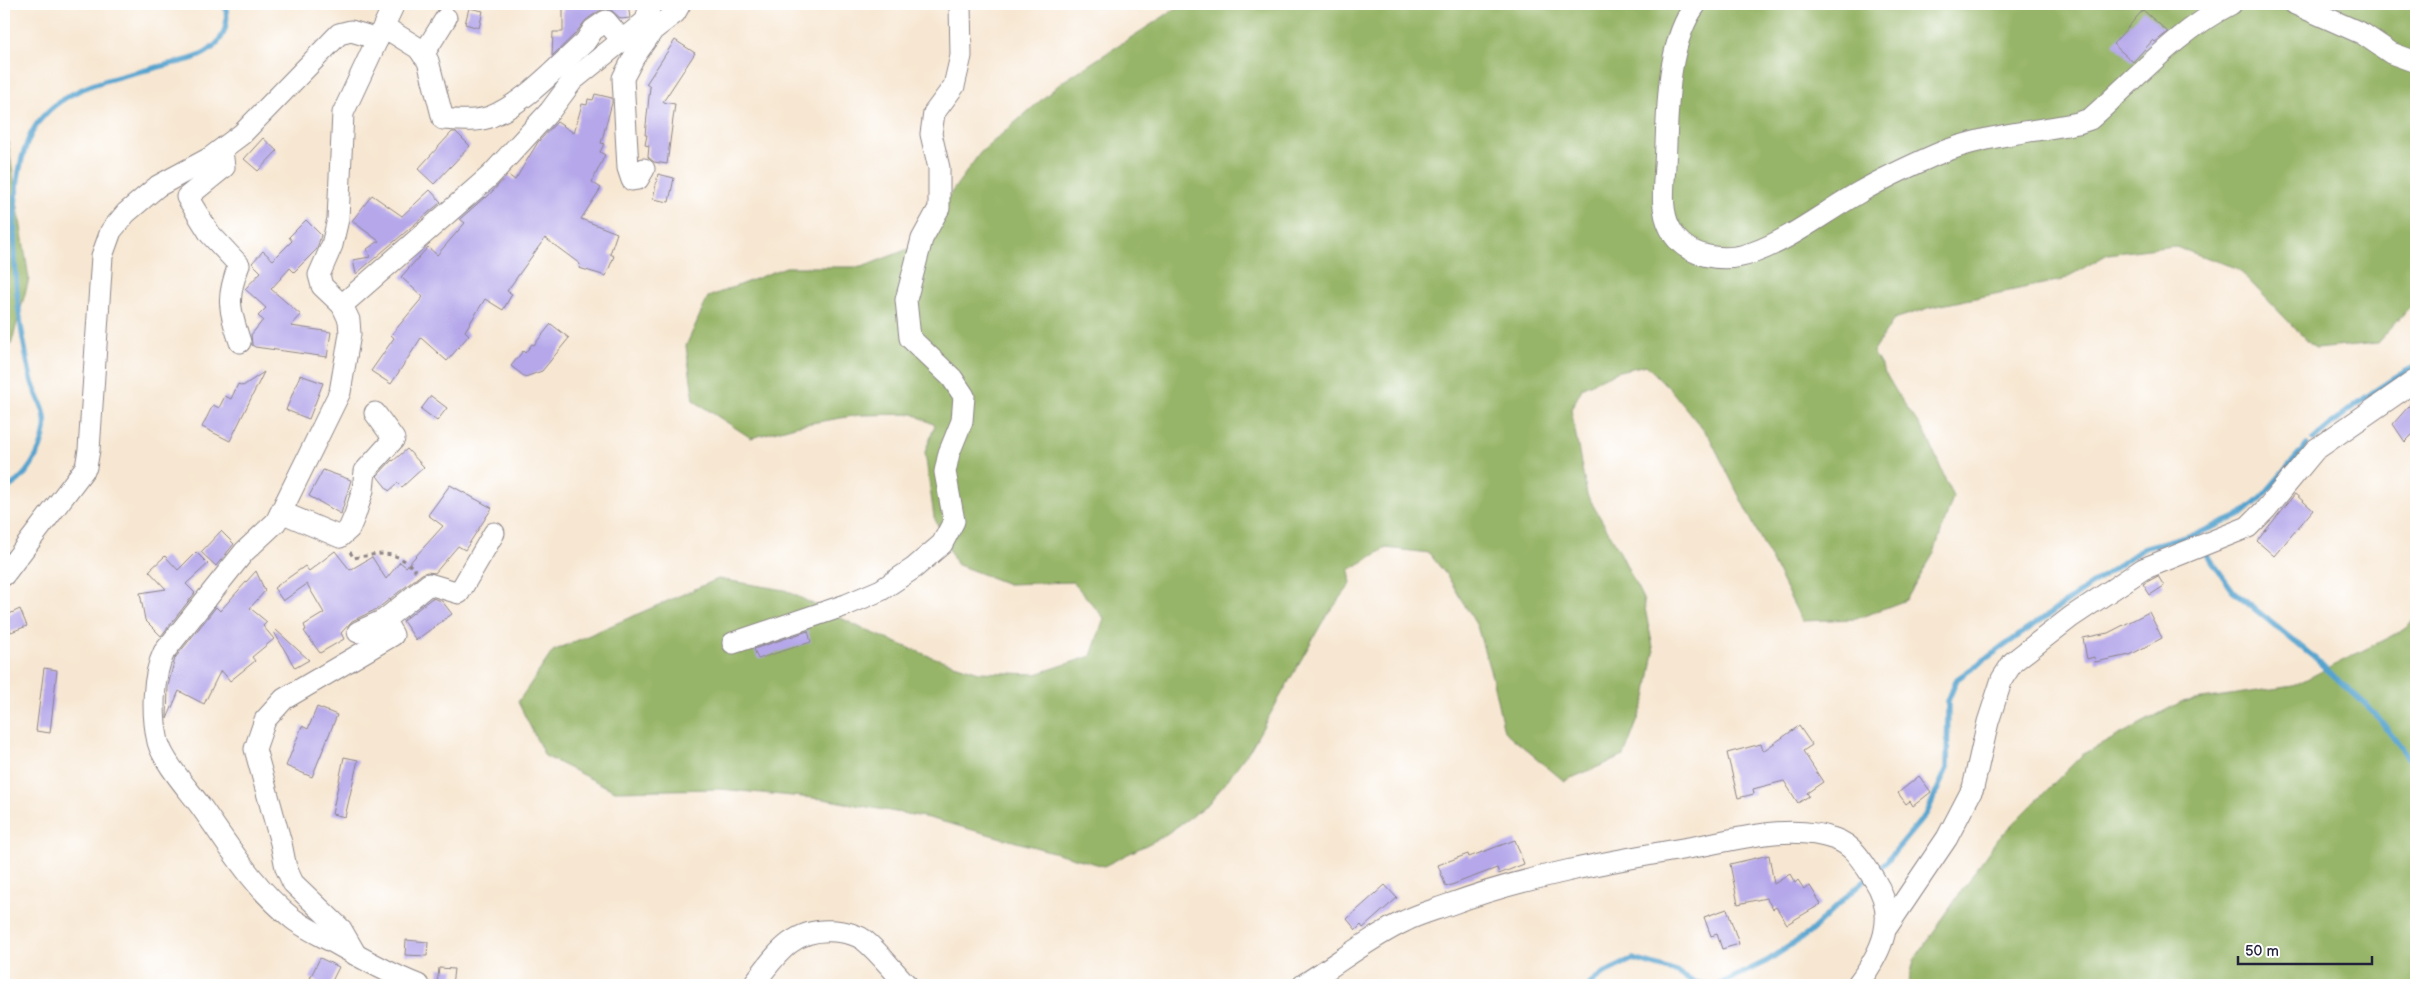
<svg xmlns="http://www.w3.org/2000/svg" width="2420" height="989" font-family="'Balsamiq Sans',sans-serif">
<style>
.forest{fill:#97b568;stroke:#5c6c52}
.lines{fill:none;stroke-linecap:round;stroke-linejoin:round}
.stream{stroke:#55a3ce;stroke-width:5.5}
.building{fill:#b5a7ea}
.minor-casing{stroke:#8c8486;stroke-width:23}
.path{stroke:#8c8486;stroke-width:3;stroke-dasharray:4 4;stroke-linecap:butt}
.minor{stroke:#fff;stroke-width:21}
</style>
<rect width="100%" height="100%" fill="#fff"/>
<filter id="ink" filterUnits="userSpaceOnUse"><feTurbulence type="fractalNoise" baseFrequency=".02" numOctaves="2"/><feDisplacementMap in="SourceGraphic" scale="10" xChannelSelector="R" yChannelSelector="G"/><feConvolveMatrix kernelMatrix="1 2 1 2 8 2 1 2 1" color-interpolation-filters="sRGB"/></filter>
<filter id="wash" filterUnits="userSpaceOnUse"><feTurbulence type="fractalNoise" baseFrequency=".0096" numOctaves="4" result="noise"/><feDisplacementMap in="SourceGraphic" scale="20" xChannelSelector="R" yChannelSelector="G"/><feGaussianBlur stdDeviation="1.12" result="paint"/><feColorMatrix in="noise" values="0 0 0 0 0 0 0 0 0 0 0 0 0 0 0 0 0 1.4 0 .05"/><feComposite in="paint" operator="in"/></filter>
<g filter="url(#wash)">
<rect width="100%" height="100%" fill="#f7e7d2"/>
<g class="forest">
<polygon points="1183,4 2416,4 2416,300 2377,343 2315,349 2237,268 2173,246 2108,254 2062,280 1932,307 1894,319 1873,352 1897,393 1927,436 1953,497 1934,553 1906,600 1856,619 1802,621 1710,438 1671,390 1646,365 1619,371 1583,387 1571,409 1587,495 1618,548 1643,599 1654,652 1646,698 1624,756 1564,781 1504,731 1492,677 1477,626 1448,577 1429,553 1386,548 1349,570 1351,584 1323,621 1251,748 1209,804 1162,837 1104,866 929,818 823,799 720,789 615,791 545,756 518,702 553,651 718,579 785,590 863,629 929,656 979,672 1036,674 1091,656 1104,618 1073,582 1008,584 956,564 934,517 925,452 935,425 913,414 859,415 799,425 751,438 694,401 686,346 708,297 786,267 862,267 911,248 980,153 1062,82"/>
<polygon points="4,140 8,142 29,279 11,345 4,338"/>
<polygon points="2416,617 2416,985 1908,985 1914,960 1996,841 2082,755 2181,702 2293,686 2407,628"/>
</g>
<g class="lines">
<g class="stream">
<path d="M2314,439C2345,412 2379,385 2416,366"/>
<path d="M4,489C26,481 42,451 45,429C48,412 37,398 32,382C29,371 27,360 25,349C15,300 10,221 19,172C22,155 29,133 40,120C70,82 127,76 170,64C184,61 201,58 212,48C226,37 229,20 225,4"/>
<polyline points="2206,548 2208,556 2234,592 2311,655 2375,713 2416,768"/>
<polyline points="1589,985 1602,974 1633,959 1674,971 1693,982 1710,985"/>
<polyline points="1718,985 1767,961 1809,933 1850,893 1887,861 1927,813 1947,768 1948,701 1957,679 2143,548 2201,532 2241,515 2261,498 2307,445"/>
</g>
</g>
<g id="blocks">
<g class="building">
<polygon points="563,4 628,4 630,18 621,19 610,9 599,11 586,20 575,34 552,56 553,32 563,32"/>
<polygon points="469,8 483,11 479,28 465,24"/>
<polygon points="2143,10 2168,32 2155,42 2153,40 2133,62 2113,44"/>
<polygon points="675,40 695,53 663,102 675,104 667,164 654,162 648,157 649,146 645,145 647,135 645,135 650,87 646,84"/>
<polygon points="595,94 612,98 612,103 601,143 604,144 600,152 605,155 592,182 601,188 581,219 617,233 610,254 614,256 606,276 579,268 580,264 545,238 507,291 512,294 503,310 485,299 465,331 469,335 447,361 421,338 391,384 371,371 394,338 391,335 423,297 401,277 428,247 437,255 465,223 460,219 485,197 486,198 508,175 515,180 538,142 557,122 574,133 582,104 587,105 588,99 593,100"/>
<polygon points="452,132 456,132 470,146 434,184 418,169"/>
<polygon points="263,138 277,151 258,171 244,159"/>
<polygon points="658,174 674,178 669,202 653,199"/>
<polygon points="430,190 441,202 356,274 353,260 370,257 367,249 379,241 352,221 372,195 402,216"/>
<polygon points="306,220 321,235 317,249 294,272 290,268 271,289 301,315 291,326 331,332 327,357 255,347 252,345 251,335 263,320 258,316 266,308 245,289 261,272 252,263 263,251 273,260 292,241 289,237"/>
<polygon points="551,324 569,338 542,371 525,377 511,366 523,351 525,353 532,344 534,345"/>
<polygon points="264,372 230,441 202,427 213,405 219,408 225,396 231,399 238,384 243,386"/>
<polygon points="300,375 323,383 309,419 286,410"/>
<polygon points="431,396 447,408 437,421 421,409"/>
<polygon points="2416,398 2416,431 2405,442 2393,424"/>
<polygon points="407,449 424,467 402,487 398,483 389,491 377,476 392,460 393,461"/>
<polygon points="323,470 351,480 341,514 309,496"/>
<polygon points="450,485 492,508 465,550 458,546 435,573 427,572 422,574 377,609 352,621 341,633 344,639 320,653 304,631 306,630 304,625 324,613 307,584 283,601 274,588 305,566 309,571 335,551 350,570 372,557 386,579 400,562 406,567 443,526 428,515"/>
<polygon points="2295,494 2313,510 2274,556 2257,541"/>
<polygon points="221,531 234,544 216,566 201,552"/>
<polygon points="196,552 208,564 186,584 195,593 161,636 145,620 140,593 166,589 149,571 165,556 178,570"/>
<polygon points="256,571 265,591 250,608 267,622 263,626 274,639 252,657 255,661 230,681 221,670 204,704 179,691 167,719 168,686 175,658 216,607 220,611"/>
<polygon points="2158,576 2164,586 2150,595 2143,584"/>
<polygon points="432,598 442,601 452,614 416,640 403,621"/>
<polygon points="20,609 27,626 11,632 5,616"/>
<polygon points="2149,612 2162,638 2130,655 2095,662 2094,657 2087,659 2083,638 2108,633"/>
<polygon points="276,630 309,660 295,668 274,632"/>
<polygon points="808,631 811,642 758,659 754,649"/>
<polygon points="44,668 57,670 50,733 36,731"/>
<polygon points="317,707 337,715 312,777 286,766 302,726 308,729"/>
<polygon points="1799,726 1812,745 1803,751 1823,782 1807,793 1809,796 1798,803 1784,781 1753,789 1754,794 1738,798 1727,753 1761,744 1763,751"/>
<polygon points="344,757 358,760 345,817 332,814"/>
<polygon points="1919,776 1931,792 1913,806 1910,801 1906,804 1898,793"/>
<polygon points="1515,840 1524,864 1499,874 1497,868 1446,887 1438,865 1468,854 1469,857"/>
<polygon points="1769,855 1774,884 1790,874 1795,883 1798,880 1804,889 1810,886 1821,904 1787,924 1776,907 1773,909 1766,898 1738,904 1730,864"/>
<polygon points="1385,885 1397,898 1363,928 1361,925 1356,930 1347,919"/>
<polygon points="1727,909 1739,944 1722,949 1717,934 1711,936 1704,917"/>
<polygon points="406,940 428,942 427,956 405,955"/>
<polygon points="320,958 339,967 330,985 324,985 310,978"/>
<polygon points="439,968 454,969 452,985 437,985"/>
</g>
</g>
</g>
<g filter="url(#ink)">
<use href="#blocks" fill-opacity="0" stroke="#8c8486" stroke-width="1"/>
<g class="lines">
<defs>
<g id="minor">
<path d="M394,4L343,113L338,219L332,245L319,275L322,286L342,305L349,320L350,334L340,392L276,522L244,552L164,652C152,677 152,715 158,742C164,763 189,790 202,808C230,848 255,889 293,919C305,928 320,935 333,942C361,958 388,973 418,985"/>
<path d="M1696,4C1665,45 1668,115 1665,165C1664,185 1660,209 1670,228C1684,258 1724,263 1752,253C1790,240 1826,211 1860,192C1884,178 1910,166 1935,155C1980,136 2031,132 2078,123L2090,119C2135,80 2177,31 2231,4"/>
<polyline points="2295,4 2363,34 2391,53 2416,62"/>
<path d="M384,27L418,48L428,61L443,119C458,120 475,122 490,117C526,102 556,68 585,42L593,30L606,21L622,40"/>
<polyline points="423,55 446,18"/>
<path d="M222,150L224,167L187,197L210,234L239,265C226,298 229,308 240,342"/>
<polyline points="644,169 638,179 632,180 628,168 623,78 634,57 653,30 675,13 680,4"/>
<polyline points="342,305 490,176 550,111 573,80 646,21 650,4"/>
<polyline points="281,512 340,537 349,529 355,515 363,490 365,471 394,439 375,413"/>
<polyline points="4,575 86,467 89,450 102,256 111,231 126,213 158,186 210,158 242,134 339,34 351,31 378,39"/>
<polyline points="358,632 384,620 429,584 459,593 494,533"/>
<polyline points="733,643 846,605 881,590 914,568 942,544 954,521 945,472 949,453 962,421 964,396 952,378 910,338 906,300 922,239 939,208 939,168 931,134 934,113 954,86 961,56 960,4"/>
<polyline points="1887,927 1947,838 1973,788 1988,722 2002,679 2013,662 2071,617 2143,569 2248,527 2266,509 2315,450 2416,380"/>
<polyline points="356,955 341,929 293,883 286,868 281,843 255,749 265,720 284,699 393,635 384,620"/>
<path d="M753,985C776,955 793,927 835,931C845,932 856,934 864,940C880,953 893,971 907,985"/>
<path d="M1303,985C1337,964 1369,938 1405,921C1419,914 1434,910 1448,905C1527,876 1610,861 1694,847C1738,839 1792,823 1835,839C1855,846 1863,863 1874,879C1899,917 1882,952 1857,985"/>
</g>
</defs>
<use href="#minor" class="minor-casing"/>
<path class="path" d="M350,552L354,558C381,553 396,549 416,571"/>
<use href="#minor" class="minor"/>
</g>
</g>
<rect width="2420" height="989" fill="none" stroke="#fff" stroke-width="20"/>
<path d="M2238 956v8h134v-8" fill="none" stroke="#22223b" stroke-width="2.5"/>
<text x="2245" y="956" font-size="15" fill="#22223b" stroke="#ffffff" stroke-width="4" paint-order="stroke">50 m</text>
</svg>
